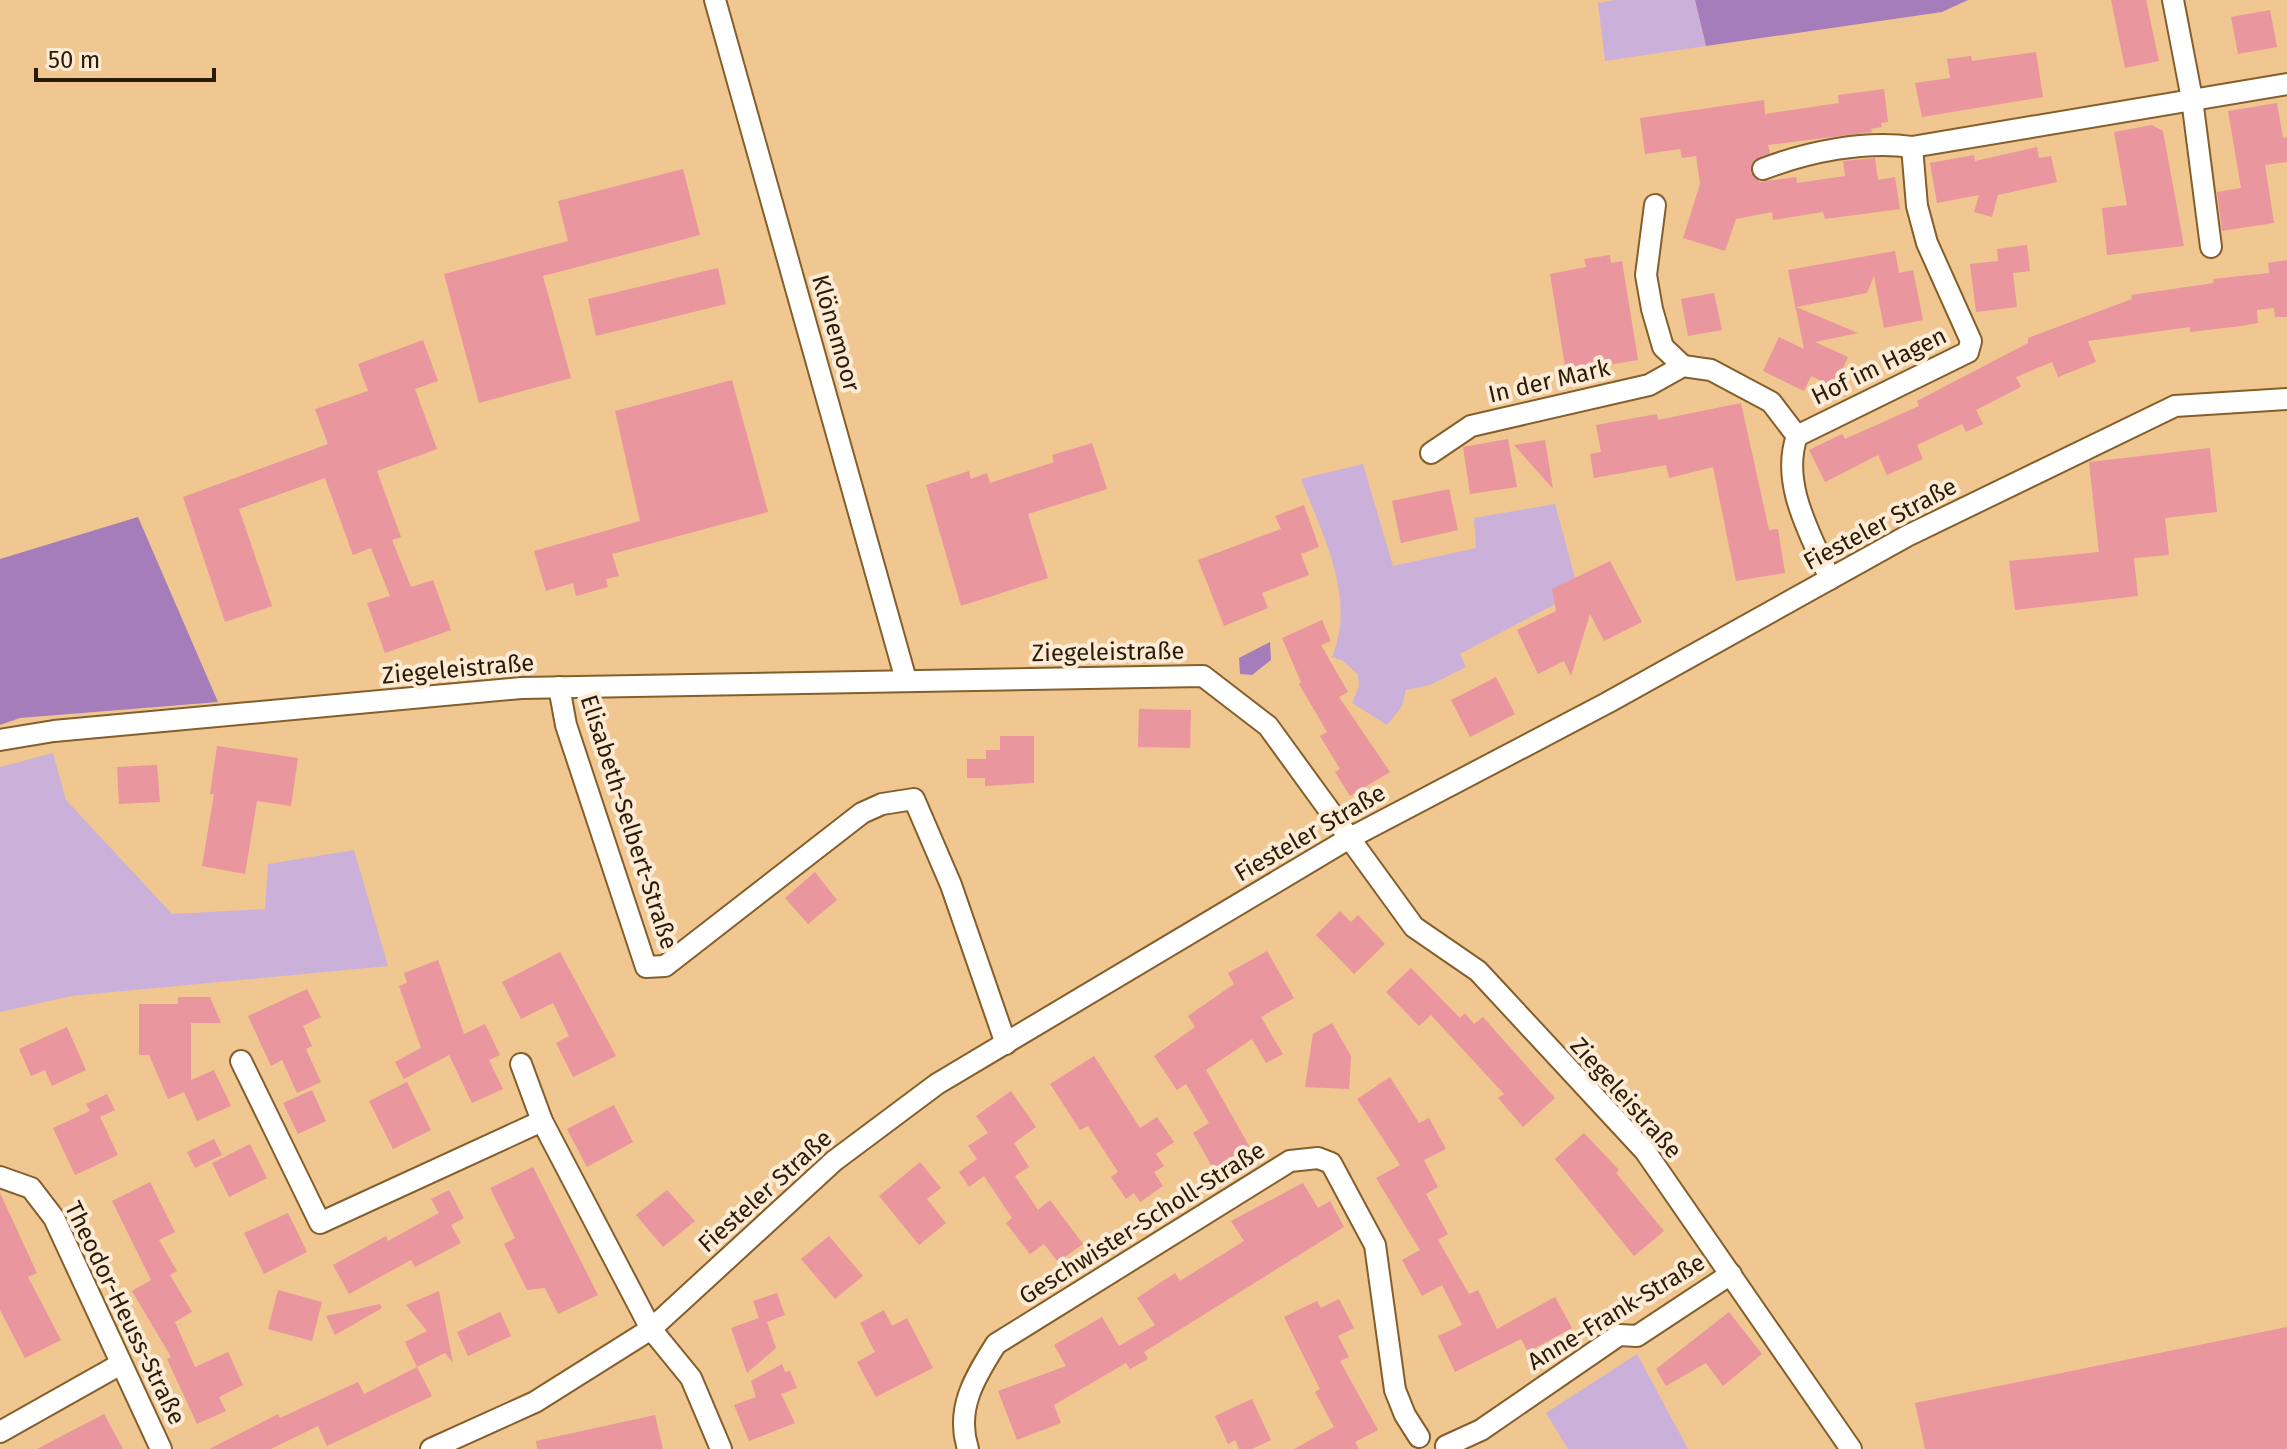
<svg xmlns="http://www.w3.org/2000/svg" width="2287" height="1449" font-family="'Fira Sans',sans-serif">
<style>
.green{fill:#cbb1da}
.forest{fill:#a57dbb}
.building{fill:#e9969f}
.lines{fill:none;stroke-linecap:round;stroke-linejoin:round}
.minor-casing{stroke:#845f2b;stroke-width:24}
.minor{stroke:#fff;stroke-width:20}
.labels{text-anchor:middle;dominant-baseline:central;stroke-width:8;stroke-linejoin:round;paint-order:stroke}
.street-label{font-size:24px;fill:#2b1b06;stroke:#fdebd6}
</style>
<rect width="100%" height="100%" fill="#f0c691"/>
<g class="green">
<polygon points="1614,0 1695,0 1706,46 1605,61 1598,3"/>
<path d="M1363,464L1393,566L1476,548L1474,518L1555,504L1580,596L1557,603L1460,654L1466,667L1430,685L1406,690L1402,706L1387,725L1352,703L1359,686L1358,675L1342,660L1332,657C1357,598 1322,534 1301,479Z"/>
<polygon points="53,753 66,800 172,914 265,909 268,864 354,850 388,966 71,996 0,1012 0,767"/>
<polygon points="1637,1354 1688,1449 1568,1449 1546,1413"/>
</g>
<g class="forest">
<polygon points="1695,0 1968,0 1942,12 1706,46"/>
<polygon points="138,517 218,702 20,718 0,725 0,559"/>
<polygon points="1270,642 1271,660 1252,675 1240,674 1239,658"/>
</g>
<g class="building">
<polygon points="2111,0 2146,0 2159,61 2125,68"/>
<polygon points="2270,10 2277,47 2238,54 2231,17"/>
<polygon points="2036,52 2043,97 1922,117 1915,83 1950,78 1947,59 1971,56 1972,61"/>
<polygon points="1884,89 1888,122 1881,123 1882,127 1871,129 1872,132 1768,145 1770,153 1754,160 1751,173 1760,182 1796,177 1797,183 1845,176 1843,161 1875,158 1878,180 1895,177 1900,209 1825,219 1823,212 1773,220 1772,212 1736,219 1725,251 1683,238 1700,184 1696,156 1682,158 1680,149 1645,154 1640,118 1764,100 1765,114 1839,103 1838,95"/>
<polygon points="2277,103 2283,138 2287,137 2287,162 2265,165 2274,223 2222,231 2217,192 2241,188 2228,111"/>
<polygon points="2152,125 2163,131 2184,246 2107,255 2102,208 2127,205 2114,132"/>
<polygon points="2037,147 2039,158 2051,156 2057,182 1998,195 1992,217 1974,212 1979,195 1937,203 1930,163 1974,155 1975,161"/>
<polygon points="683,169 700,235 543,276 571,378 479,403 444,274 568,241 558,201"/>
<polygon points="2027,245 2030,271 2013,273 2017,307 1976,312 1970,264 1998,261 1997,249"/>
<polygon points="1895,251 1899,273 1913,270 1923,320 1884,328 1874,276 1867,293 1796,307 1858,333 1815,342 1848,357 1834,387 1811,376 1804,391 1763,371 1779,337 1804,349 1788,270"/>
<polygon points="1610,255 1611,263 1622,261 1638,360 1566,372 1550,274 1586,267 1584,259"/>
<polygon points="2287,260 2287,317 2275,317 2274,308 2257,310 2258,323 2241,326 2190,332 2190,327 2088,341 2096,362 2058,377 2052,362 2016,377 2021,387 1976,410 1983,424 1966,432 1962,424 1917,445 1923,459 1887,475 1878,455 1825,482 1809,450 1842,434 1845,439 1919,406 1917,401 2028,343 2028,338 2132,299 2131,295 2214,283 2213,279 2269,273 2268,263"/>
<polygon points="718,268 726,304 596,336 588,299"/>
<polygon points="1714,293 1722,330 1688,336 1681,299"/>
<polygon points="423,340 438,381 415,389 437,449 377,471 401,537 392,540 411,587 433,580 451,630 385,653 367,603 390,596 371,548 353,555 325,478 239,509 272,606 225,622 183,497 328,444 315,409 368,391 358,364"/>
<polygon points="732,380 768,512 612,554 619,576 606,579 608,587 576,596 573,583 546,591 534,551 640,521 615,411"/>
<polygon points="1741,403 1769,530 1778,529 1785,573 1736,581 1713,467 1669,478 1666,465 1594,478 1590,454 1601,452 1596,425 1657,414 1658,420"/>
<polygon points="1508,439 1517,487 1470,494 1463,447"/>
<polygon points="1545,440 1553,489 1514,445"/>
<polygon points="1092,443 1107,489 1028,514 1048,578 961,606 926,485 969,471 971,479 987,473 990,483 1054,462 1052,455"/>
<polygon points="2210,448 2217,512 2165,518 2169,555 2134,558 2138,596 2015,610 2009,561 2099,552 2089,462"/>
<polygon points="1449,489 1458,530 1401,543 1392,501"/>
<polygon points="1304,505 1319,547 1301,554 1309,575 1262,593 1268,608 1224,626 1198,560 1281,529 1275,516"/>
<polygon points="1610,561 1642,622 1604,641 1590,614 1571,676 1564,661 1538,674 1517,630 1556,611 1552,589"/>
<polygon points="1322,620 1331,641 1321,645 1348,692 1339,697 1390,772 1350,796 1335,772 1340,769 1320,736 1327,732 1299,684 1301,682 1282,638"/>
<polygon points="1496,677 1515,714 1470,737 1451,700"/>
<polygon points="1139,709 1191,710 1190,748 1138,747"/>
<polygon points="1000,736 1034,736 1034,783 985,786 985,778 967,778 967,759 986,759 986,750 1000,750"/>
<polygon points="217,746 298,758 291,806 257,801 245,874 202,866 214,794 210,794"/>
<polygon points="157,765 160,802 119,804 117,767"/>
<polygon points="815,872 837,900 808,924 785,898"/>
<polygon points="1340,911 1351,922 1358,915 1385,944 1354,974 1316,935"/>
<polygon points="1267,951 1294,998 1261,1017 1283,1054 1266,1063 1252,1039 1206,1070 1252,1151 1215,1172 1193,1133 1209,1123 1186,1084 1177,1090 1154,1056 1195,1027 1188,1016 1234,984 1228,973"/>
<polygon points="560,952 616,1056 573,1077 556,1043 569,1036 553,1003 521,1019 502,982"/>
<polygon points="438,960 464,1034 485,1024 500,1055 489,1060 503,1089 472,1103 449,1055 404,1079 395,1062 421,1048 399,986 407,983 404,973"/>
<polygon points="1411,968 1460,1018 1465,1013 1474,1024 1483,1017 1555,1098 1523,1127 1498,1098 1504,1094 1431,1015 1419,1026 1386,992"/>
<polygon points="307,989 321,1017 303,1026 312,1046 306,1049 321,1082 297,1093 282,1060 271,1066 248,1016"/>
<polygon points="178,997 210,997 221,1023 191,1023 191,1080 214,1070 231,1106 197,1121 184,1092 168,1099 149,1055 139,1055 139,1004 178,1004"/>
<polygon points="1332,1023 1351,1056 1349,1089 1305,1087 1313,1034"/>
<polygon points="67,1027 86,1070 52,1086 45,1070 31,1076 19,1049"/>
<polygon points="1094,1056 1140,1128 1157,1117 1174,1142 1156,1154 1164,1166 1154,1172 1163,1186 1140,1202 1134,1193 1126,1199 1111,1177 1118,1172 1088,1126 1080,1130 1050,1084"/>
<polygon points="1390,1077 1419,1123 1429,1118 1446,1149 1424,1160 1438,1187 1426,1194 1448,1234 1438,1240 1469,1294 1478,1290 1497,1329 1555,1297 1572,1328 1528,1352 1521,1339 1455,1372 1438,1336 1462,1325 1442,1285 1422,1296 1402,1260 1420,1250 1376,1178 1400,1165 1357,1099"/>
<polygon points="407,1082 431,1130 393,1149 369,1101"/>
<polygon points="312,1090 326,1121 298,1134 283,1103"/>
<polygon points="1011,1091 1036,1127 1014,1143 1029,1167 1015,1176 1038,1210 1050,1200 1083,1244 1058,1262 1044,1244 1030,1254 1006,1223 1012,1218 984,1176 969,1187 959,1172 977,1159 968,1146 988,1133 976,1116"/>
<polygon points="107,1094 115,1110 100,1117 118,1155 75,1175 53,1128 90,1111 86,1104"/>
<polygon points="614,1105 633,1142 587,1167 567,1129"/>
<polygon points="1584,1133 1619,1170 1616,1173 1664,1231 1634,1256 1555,1159"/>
<polygon points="214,1139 222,1155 195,1168 187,1152"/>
<polygon points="250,1144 267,1178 229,1197 212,1163"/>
<polygon points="920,1162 941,1188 927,1199 946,1223 919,1245 879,1196"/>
<polygon points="533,1167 598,1295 558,1314 545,1288 527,1290 504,1244 515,1238 490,1188"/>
<polygon points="150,1182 175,1232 159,1240 177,1271 170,1275 192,1312 175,1322 195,1367 228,1352 243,1385 219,1397 226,1411 197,1424 167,1359 171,1357 132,1291 151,1280 112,1201"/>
<polygon points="1303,1183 1318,1208 1330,1201 1344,1227 1144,1352 1148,1359 1130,1369 1126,1363 1054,1405 1061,1423 1017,1440 998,1391 1066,1366 1054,1345 1102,1317 1119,1346 1155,1325 1137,1298 1175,1273 1180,1281 1244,1241 1231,1221"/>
<polygon points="449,1190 464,1218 451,1225 461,1243 415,1267 411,1260 349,1294 333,1265 386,1236 388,1241 439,1213 431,1199"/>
<polygon points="667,1190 695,1221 663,1247 636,1215"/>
<polygon points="0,1193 37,1273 28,1277 61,1340 25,1358 0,1310"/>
<polygon points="288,1213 307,1252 264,1274 244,1233"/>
<polygon points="829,1236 863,1276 835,1299 801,1259"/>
<polygon points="278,1290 322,1302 312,1341 268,1329"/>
<polygon points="439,1291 453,1363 445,1353 417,1367 405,1342 427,1331 406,1305"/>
<polygon points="777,1293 785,1315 767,1322 776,1348 747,1373 731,1328 759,1318 753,1301"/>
<polygon points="1339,1299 1354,1328 1338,1336 1349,1357 1340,1361 1378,1430 1355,1442 1359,1449 1294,1449 1334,1427 1315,1392 1320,1389 1284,1317 1317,1301 1321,1308"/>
<polygon points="380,1304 382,1308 335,1335 326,1316"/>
<polygon points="884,1310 892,1326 907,1318 933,1368 876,1397 857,1362 875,1352 860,1323"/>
<polygon points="500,1312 511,1336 468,1356 457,1332"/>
<polygon points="1729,1312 1762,1354 1723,1386 1706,1363 1666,1386 1656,1369"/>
<polygon points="2287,1327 2287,1449 1925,1449 1915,1403"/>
<polygon points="782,1364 785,1372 790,1371 797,1388 781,1394 795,1423 749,1441 734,1405 756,1397 751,1381"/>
<polygon points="417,1367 432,1396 327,1446 318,1426 271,1449 209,1449 278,1414 280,1418 358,1382 364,1394"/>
<polygon points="1252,1399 1271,1440 1252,1449 1239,1449 1235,1440 1228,1444 1215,1416"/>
<polygon points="104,1414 123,1449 37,1449"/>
<polygon points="655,1415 663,1449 537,1449 536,1441"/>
</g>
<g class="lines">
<defs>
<g id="minor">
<polyline points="715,0 906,680"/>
<polyline points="2173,0 2192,99 2211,247"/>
<path d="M1763,169C1807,152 1865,140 1912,147L2287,84"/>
<polyline points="1655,205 1646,275 1652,309 1663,347 1683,366"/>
<polyline points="1431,453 1471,426 1649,385 1683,366 1711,370 1771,402 1797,436"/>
<path d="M1830,579C1811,535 1780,484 1797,436L1968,352L1971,341L1927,243L1917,206L1912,147"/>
<polyline points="559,687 566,725 646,967 665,966 862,813 882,804 914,799 951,885 1006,1044"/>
<polyline points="0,740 54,731 521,688 1203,676 1268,726 1414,927 1478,971 1645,1151 1851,1449"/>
<polyline points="241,1061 320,1223 542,1121"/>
<polyline points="521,1064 542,1121 651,1329 691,1378 721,1449"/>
<polyline points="0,1177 31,1188 54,1218 161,1449"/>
<polyline points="0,1432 119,1365"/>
<polyline points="1446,1446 1481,1430 1619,1335 1637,1336 1731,1274"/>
<polyline points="431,1449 535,1402 651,1329 834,1161 937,1084 1348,839 1607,703 1907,536 2175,406 2287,399"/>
<path d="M968,1449C955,1409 975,1377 996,1344L1290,1161L1318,1158L1331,1163L1375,1245L1395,1390L1405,1415L1419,1437"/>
</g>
</defs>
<use href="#minor" class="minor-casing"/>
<use href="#minor" class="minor"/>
</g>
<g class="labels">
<g class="street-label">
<text transform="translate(836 333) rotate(74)">Klönemoor</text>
<text transform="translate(1879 366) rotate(-26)">Hof im Hagen</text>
<text transform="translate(1549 381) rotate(-13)">In der Mark</text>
<text transform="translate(1880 524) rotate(-28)">Fiesteler Straße</text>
<text transform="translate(1108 652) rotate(-1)">Ziegeleistraße</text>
<text transform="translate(458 669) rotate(-5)">Ziegeleistraße</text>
<text transform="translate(629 822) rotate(72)">Elisabeth-Selbert-Straße</text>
<text transform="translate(1310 833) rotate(-30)">Fiesteler Straße</text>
<text transform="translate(1626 1098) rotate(48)">Ziegeleistraße</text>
<text transform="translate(765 1191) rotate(-42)">Fiesteler Straße</text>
<text transform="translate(1142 1223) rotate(-32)">Geschwister-Scholl-Straße</text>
<text transform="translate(1616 1312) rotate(-31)">Anne-Frank-Straße</text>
<text transform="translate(125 1313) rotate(64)">Theodor-Heuss-Straße</text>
</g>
</g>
<path d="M36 68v12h178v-12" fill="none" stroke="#2b1b06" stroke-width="4"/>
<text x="48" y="68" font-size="24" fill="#2b1b06" stroke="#fdebd6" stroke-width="6" paint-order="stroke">50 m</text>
</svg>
